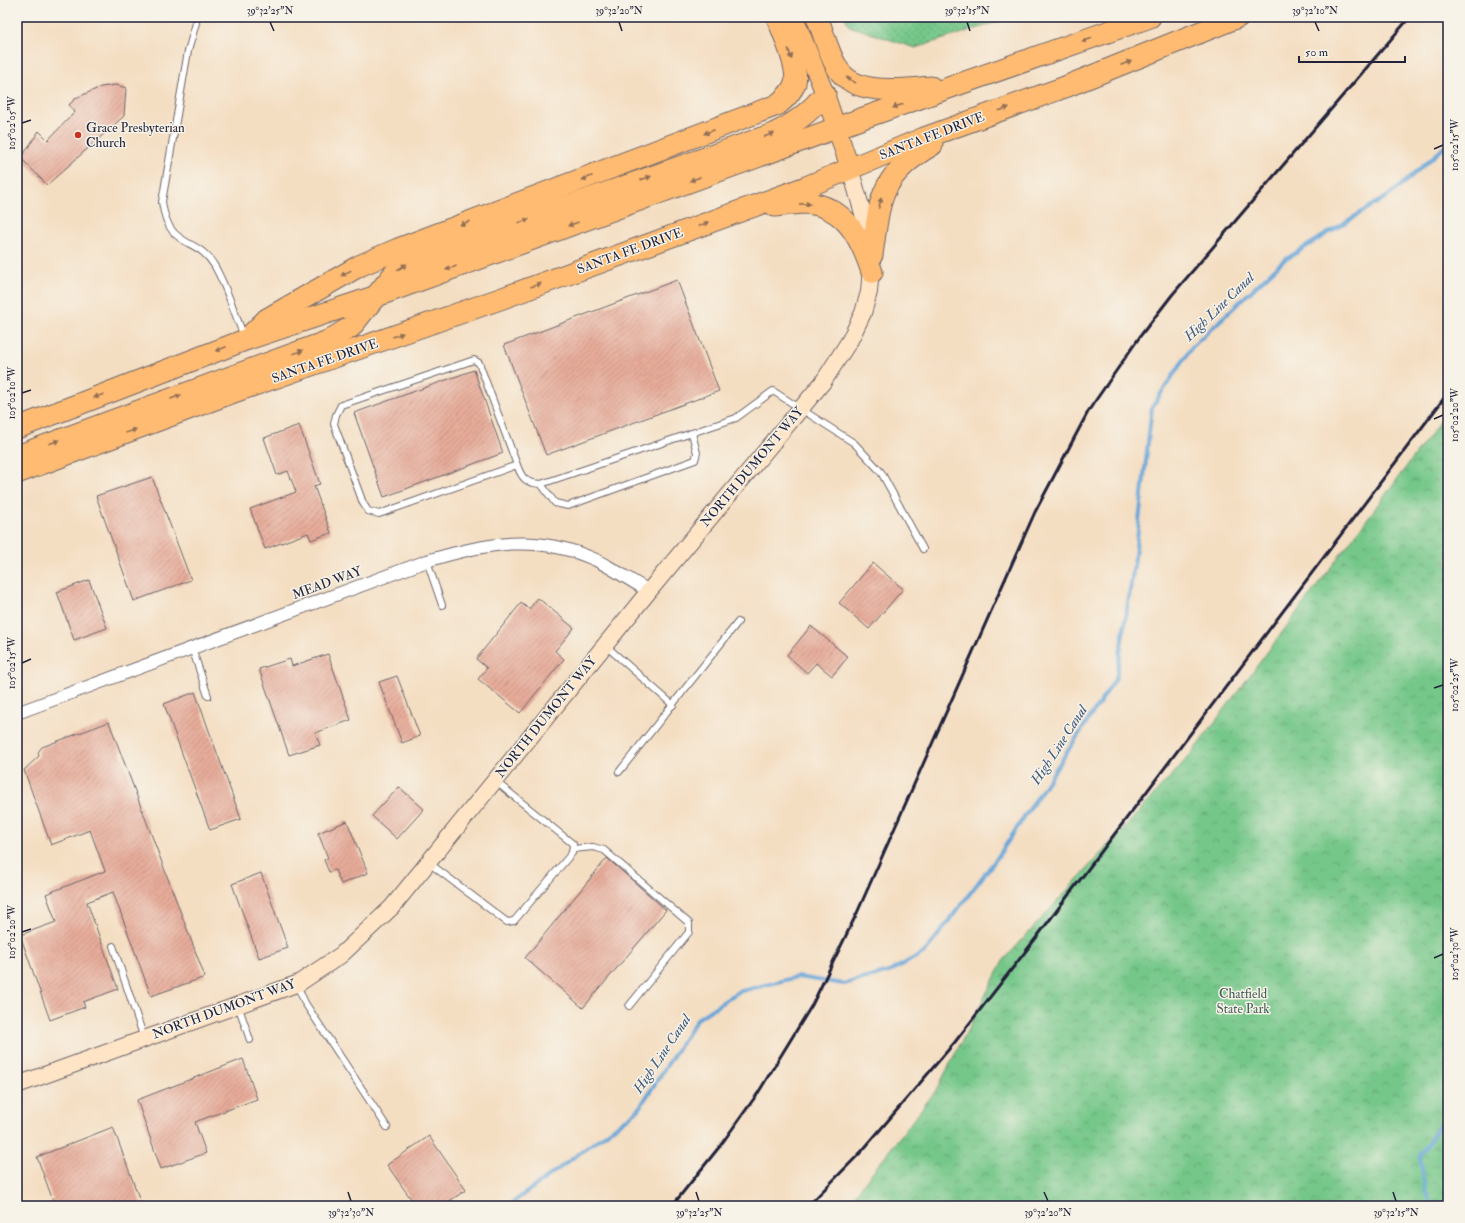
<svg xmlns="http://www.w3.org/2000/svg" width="1465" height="1223" font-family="'IM FELL Double Pica',serif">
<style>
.grass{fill:url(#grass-dots);stroke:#4c7462}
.park{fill:url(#park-crowns);stroke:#4c7462}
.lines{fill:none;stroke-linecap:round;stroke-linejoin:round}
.stream{stroke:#66a5d8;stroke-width:4}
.building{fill:url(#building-hatch)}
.lane-casing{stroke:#6c646a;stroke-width:8}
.street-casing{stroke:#6c646a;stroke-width:14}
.secondary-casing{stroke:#6c646a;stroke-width:18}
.primary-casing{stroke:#6c646a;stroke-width:20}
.highway-casing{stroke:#6c646a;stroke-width:23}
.lane{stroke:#fff;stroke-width:6}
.street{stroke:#fff;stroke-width:12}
.secondary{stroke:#ffe4c6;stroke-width:16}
.primary{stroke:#ffbb71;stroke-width:18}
.highway{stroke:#ffbb71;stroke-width:21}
.rail{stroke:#22223b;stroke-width:3}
.oneway{fill:#906e56}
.ticks{fill:none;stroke:#22223b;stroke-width:1.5}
.poi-dot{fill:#c8321e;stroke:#f7f3e8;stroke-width:1.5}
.labels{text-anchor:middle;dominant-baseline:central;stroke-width:3;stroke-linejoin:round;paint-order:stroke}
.poi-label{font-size:13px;fill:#22223b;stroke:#f7f3e8;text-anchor:start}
.street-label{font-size:13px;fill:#22223b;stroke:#f7f3e8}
.park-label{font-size:13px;fill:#3f5c56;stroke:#f7f3e8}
.water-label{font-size:14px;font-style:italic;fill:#3d567a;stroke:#f7f3e8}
.neatline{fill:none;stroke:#22223b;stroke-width:1.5}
.ticks-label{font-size:10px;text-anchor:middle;fill:#22223b}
</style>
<defs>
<pattern id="grass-dots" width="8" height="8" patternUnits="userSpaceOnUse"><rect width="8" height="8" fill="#75c789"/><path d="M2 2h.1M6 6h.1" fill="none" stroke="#60a171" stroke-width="1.8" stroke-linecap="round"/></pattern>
<pattern id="park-crowns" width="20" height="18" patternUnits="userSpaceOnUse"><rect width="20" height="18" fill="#75c789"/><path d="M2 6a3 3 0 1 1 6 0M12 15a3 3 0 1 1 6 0" fill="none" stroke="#60a171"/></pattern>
<pattern id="building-hatch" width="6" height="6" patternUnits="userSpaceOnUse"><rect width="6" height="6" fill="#e7ac9a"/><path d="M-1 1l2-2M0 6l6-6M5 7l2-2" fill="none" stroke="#bb8c7f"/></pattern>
</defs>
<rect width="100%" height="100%" fill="#f7f3e8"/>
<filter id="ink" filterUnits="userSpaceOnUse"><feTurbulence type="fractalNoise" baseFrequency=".025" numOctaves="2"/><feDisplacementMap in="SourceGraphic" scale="8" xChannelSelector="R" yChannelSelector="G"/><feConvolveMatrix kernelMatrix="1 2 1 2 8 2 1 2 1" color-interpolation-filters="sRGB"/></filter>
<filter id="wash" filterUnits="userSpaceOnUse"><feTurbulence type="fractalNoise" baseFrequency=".012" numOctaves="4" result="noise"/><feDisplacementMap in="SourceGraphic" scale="16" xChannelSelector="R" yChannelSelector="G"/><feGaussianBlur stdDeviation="0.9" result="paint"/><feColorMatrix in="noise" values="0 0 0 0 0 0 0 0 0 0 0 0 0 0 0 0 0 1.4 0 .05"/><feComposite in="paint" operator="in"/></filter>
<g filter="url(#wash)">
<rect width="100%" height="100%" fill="#f4dec2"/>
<polygon class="grass" points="845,17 1014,17 915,48 849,26"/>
<polygon class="park" points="1448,411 1448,1206 846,1206 937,1089 1003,961 1191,754"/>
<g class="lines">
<g class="stream">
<polyline points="508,1206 638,1110 697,1019 738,992 797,977 844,984 889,972 925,952 997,858 1116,678 1134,565 1152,407 1192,347 1283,261 1391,194 1448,144"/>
<polyline points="1431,1206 1425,1190 1420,1156 1448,1112"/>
</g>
</g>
<g id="blocks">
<g class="building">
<polygon points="116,85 126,88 124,116 47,185 21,158 39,131 48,140 75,112 69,105 76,98 101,87"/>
<polygon points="677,280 719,391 546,455 504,345"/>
<polygon points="474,370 503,453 384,497 354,413"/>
<polygon points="299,425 320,484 314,486 331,533 311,540 308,533 265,549 250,509 296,492 288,471 277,475 264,438"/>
<polygon points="152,477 191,580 134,601 96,496"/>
<polygon points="873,563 903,589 869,629 839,603"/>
<polygon points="89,580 107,628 74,640 57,592"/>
<polygon points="538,598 574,628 555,651 564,659 520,713 478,679 487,668 476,659 521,603 529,609"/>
<polygon points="811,626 848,657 832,676 816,663 807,673 787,655"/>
<polygon points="328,654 351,720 315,733 320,745 289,755 259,669 290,659 292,666"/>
<polygon points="397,676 420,736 402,743 379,682"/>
<polygon points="195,692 241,819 210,830 164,704"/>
<polygon points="109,722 205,977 151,996 113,892 87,902 118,989 83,1002 85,1007 50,1020 20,935 56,922 46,894 105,871 90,830 51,845 24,770 39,756 38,752 42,747"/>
<polygon points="399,787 424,809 397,839 372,816"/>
<polygon points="347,821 368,873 341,884 335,870 329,872 324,860 328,858 318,833"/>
<polygon points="607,858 666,910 583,1008 525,958"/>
<polygon points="261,873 288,948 259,958 232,884"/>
<polygon points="243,1059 257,1099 195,1122 206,1153 161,1169 137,1100"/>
<polygon points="113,1127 142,1206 55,1206 37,1157"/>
<polygon points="429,1136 466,1190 442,1206 416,1206 387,1165"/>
</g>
</g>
</g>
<g filter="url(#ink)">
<use href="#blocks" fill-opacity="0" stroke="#6c646a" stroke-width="1"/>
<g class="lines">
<defs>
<g id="lane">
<path d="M196,23L188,51L162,202C169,251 196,235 214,265C227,287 234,313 244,336"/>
<path d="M517,465L379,514L368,511L363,503L334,424L336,415L341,405L474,360L479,363L517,465C522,479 526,483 541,484L736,418L773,391L854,443L881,472L923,549"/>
<polyline points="541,484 555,503 568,506 695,460 697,453 692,433"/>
<polyline points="427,561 442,605"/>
<polyline points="606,646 673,705"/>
<polyline points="192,648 208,696"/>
<polyline points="619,772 738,622"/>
<polyline points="573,849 593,847 604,850 689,923 689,932 629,1006"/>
<polyline points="429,863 507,922 514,921 572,853 573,844 495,781"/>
<polyline points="113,946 144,1038"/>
<polyline points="297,985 305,1003 387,1127"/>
<polyline points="238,1005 250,1040"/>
</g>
<path id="street" d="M17,713L427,561C485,543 538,533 596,560C614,569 631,581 649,591"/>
<polyline id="secondary" points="17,1085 299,983 341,955 392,907 649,591 823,382 850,340 863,313 869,292 872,255 868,231 850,168"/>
<polyline id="primary" points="794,17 825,94 850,168"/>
<g id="highway">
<path d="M817,17C824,34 828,53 838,69C856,97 903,89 931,87"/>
<path d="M775,206C785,205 796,203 806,203C846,206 861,239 872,272"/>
<path d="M872,255C880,199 879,176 932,145"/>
<path d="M252,334L267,319L359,266L398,249L777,105C785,99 792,92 795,83C799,67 783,33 777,17"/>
<polyline points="17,428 245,340 377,296 866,117 1150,17"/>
<path d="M17,456L328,341L351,327L397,270L405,264L773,134C793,125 811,111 825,94"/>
<polyline points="17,473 234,392 500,299 806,187 924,138 1065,87 1238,17"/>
</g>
</defs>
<use href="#lane" class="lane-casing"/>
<use href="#street" class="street-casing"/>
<use href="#secondary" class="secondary-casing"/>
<use href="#primary" class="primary-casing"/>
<use href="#highway" class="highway-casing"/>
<use href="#lane" class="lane"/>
<use href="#street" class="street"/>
<use href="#secondary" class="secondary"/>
<use href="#primary" class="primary"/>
<use href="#highway" class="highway"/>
<g class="rail">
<polyline points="672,1206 720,1146 758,1093 812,1005 857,913 1035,512 1089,410 1141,335 1172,295 1410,17"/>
<polyline points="808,1206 862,1151 955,1042 1036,938 1448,393"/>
</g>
</g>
<defs><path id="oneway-solid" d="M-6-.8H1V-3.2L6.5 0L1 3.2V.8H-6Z"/></defs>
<g class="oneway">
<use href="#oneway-solid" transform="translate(1087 40) rotate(160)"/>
<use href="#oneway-solid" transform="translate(790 54) rotate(72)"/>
<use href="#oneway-solid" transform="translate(1126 63) rotate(-21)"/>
<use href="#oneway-solid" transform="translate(851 80) rotate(-149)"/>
<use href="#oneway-solid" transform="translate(898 106) rotate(160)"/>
<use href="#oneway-solid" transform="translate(1004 109) rotate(-20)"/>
<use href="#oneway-solid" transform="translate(709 132) rotate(159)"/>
<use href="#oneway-solid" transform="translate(769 135) rotate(-20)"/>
<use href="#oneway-solid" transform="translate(587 178) rotate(159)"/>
<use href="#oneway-solid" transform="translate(646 178) rotate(-19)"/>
<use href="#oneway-solid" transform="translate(695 179) rotate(160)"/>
<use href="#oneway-solid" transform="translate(880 203) rotate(-75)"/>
<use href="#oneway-solid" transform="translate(805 204) rotate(1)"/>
<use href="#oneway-solid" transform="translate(524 221) rotate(-20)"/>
<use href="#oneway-solid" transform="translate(465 223) rotate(160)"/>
<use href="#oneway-solid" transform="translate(573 224) rotate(160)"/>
<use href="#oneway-solid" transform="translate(704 224) rotate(-21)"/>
<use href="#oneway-solid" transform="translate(402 267) rotate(-33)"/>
<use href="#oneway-solid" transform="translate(451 268) rotate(160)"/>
<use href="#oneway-solid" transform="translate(346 273) rotate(151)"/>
<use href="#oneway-solid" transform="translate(536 285) rotate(-20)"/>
<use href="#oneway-solid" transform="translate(398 335) rotate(-20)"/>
<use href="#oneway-solid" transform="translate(221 349) rotate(159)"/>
<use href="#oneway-solid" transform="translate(298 352) rotate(-20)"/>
<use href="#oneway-solid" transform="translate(99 396) rotate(159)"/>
<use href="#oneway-solid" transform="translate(176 397) rotate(-20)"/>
<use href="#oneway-solid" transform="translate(131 431) rotate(-20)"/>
<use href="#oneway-solid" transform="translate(54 442) rotate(-20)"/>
</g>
</g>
<path class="ticks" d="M270,22L274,31M619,22L622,31M967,22L970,31M1315,22L1319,31M22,123L31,120M1434,149L1443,145M22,393L31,390M1434,419L1443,415M22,663L31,659M1434,688L1443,685M22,932L31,929M1434,958L1443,954M348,1192L351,1201M696,1192L699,1201M1044,1192L1048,1201M1393,1192L1396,1201"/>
<circle class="poi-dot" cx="78" cy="135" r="4"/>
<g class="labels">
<g class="poi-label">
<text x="86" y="128">Grace Presbyterian<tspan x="86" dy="15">Church</tspan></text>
</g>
<g class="street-label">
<text transform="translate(932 136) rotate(-21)">SANTA FE DRIVE</text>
<text transform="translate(630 251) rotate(-20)">SANTA FE DRIVE</text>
<text transform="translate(325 361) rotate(-19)">SANTA FE DRIVE</text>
<text transform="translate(752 467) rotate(-50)">NORTH DUMONT WAY</text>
<text transform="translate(327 583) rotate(-20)">MEAD WAY</text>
<text transform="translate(546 717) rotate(-51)">NORTH DUMONT WAY</text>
<text transform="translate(224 1009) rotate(-20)">NORTH DUMONT WAY</text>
</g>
<g class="park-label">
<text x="1243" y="994">Chatfield<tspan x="1243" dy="15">State Park</tspan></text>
</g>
<g class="water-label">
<text transform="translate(1219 307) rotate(-44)">High Line Canal</text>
<text transform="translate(1059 745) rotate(-57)">High Line Canal</text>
<text transform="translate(662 1054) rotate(-56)">High Line Canal</text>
</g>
</g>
<rect width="1465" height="1223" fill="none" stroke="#f7f3e8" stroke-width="44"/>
<path d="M1299 56v6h106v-6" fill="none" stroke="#22223b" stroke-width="2"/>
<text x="1305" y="56" font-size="12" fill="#22223b" stroke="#f7f3e8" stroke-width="3" paint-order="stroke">50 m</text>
<rect x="22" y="22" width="1421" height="1179" class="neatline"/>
<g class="ticks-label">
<text x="270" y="14">39°32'25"N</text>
<text x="619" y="14">39°32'20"N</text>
<text x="967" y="14">39°32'15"N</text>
<text x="1315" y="14">39°32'10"N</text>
<text transform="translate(11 123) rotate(-90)" y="4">105°02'05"W</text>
<text transform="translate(1454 145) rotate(-90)" y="4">105°02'15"W</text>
<text transform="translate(11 393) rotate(-90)" y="4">105°02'10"W</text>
<text transform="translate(1454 415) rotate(-90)" y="4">105°02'20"W</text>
<text transform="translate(11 663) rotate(-90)" y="4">105°02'15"W</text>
<text transform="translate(1454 685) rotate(-90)" y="4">105°02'25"W</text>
<text transform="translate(11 932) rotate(-90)" y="4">105°02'20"W</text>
<text transform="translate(1454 954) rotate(-90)" y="4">105°02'30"W</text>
<text x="351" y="1216">39°32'30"N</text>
<text x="699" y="1216">39°32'25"N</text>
<text x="1048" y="1216">39°32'20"N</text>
<text x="1396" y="1216">39°32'15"N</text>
</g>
</svg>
